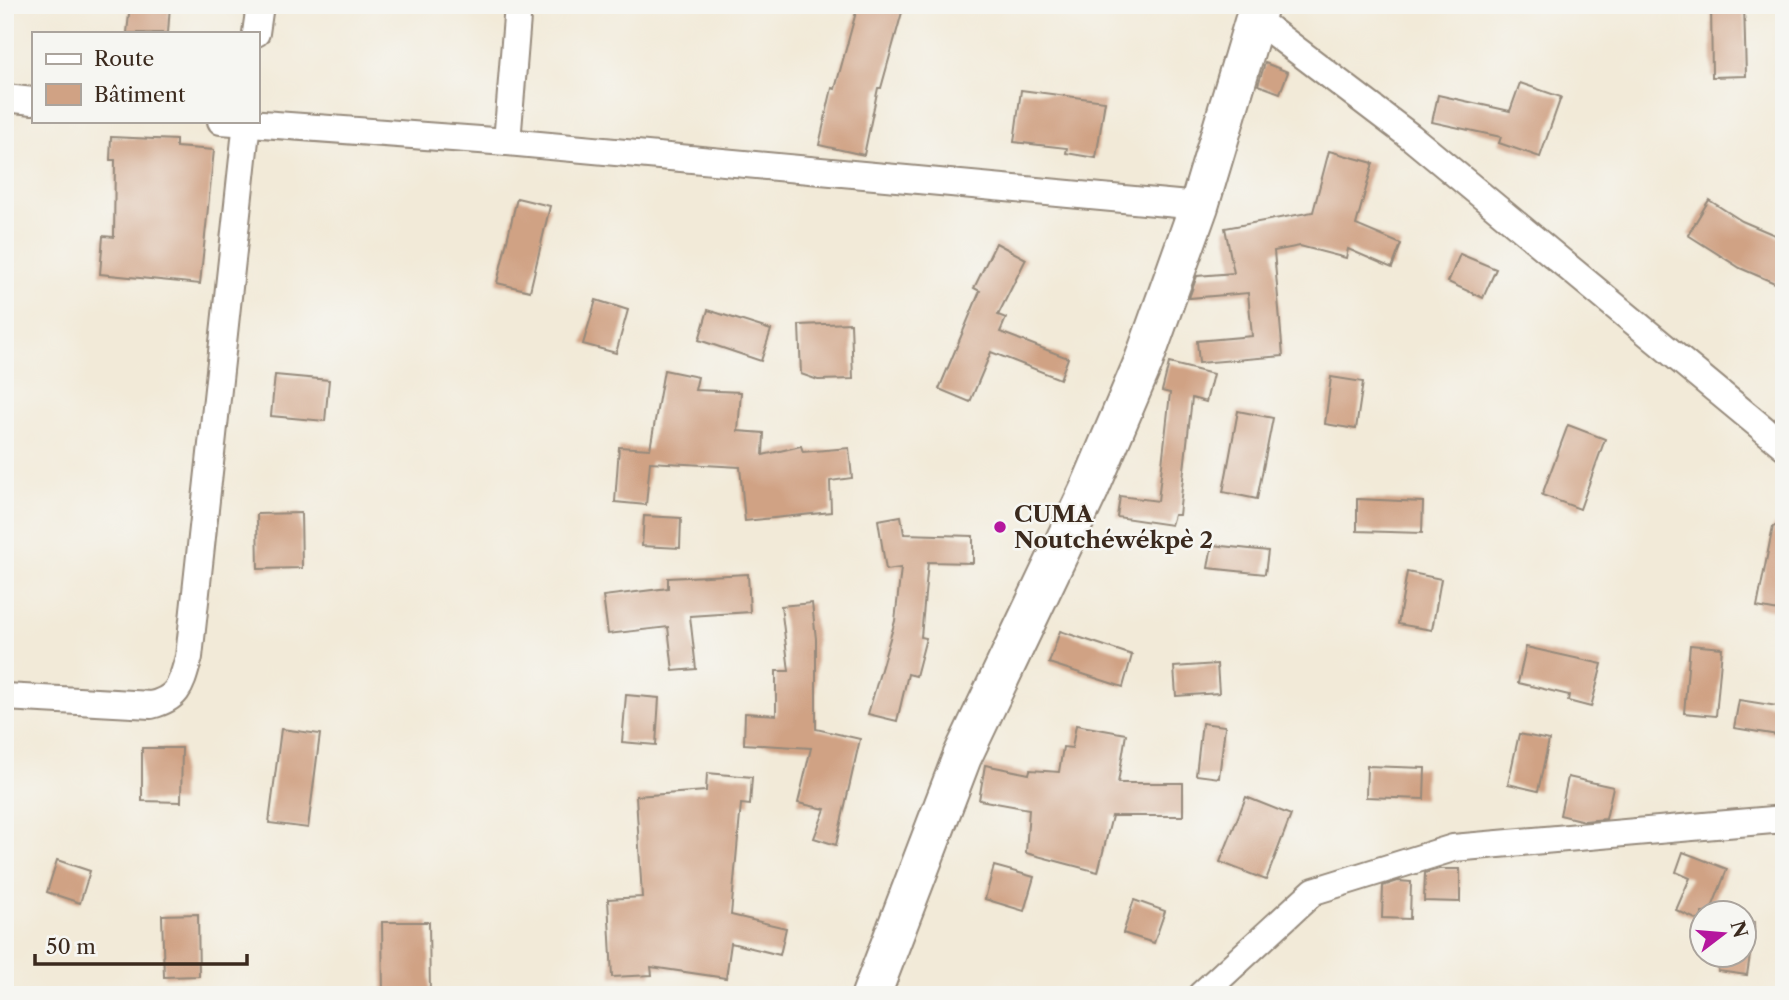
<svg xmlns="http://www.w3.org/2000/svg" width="1789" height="1000" font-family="'Libre Caslon Text',serif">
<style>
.building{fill:#d0a284}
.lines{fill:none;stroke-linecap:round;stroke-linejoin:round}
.street-casing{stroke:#968a7b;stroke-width:30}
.secondary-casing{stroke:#968a7b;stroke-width:42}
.street{stroke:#fff;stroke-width:26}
.secondary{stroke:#fff;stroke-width:38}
.poi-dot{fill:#b5179e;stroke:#f6f6f2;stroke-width:2.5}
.labels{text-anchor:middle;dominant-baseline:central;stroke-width:5;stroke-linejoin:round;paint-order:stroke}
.poi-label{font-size:23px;font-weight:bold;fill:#3b2a1e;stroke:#f6f6f2;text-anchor:start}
</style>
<rect width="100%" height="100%" fill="#f6f6f2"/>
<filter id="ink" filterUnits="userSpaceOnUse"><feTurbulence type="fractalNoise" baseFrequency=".0143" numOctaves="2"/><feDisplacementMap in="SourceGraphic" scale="14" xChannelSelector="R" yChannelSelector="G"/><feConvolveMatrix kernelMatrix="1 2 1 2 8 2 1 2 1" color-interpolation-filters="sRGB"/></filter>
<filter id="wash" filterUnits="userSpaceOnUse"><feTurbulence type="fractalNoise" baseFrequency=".00686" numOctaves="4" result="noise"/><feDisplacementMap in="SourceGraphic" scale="28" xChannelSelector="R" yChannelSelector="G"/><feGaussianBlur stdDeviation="1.57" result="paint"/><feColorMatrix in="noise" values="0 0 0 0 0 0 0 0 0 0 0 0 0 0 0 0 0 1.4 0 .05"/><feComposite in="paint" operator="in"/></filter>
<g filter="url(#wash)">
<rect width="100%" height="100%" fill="#f2ead8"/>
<g id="blocks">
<g class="building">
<polygon points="130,5 170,5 168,33 127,33"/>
<polygon points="858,5 904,5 881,88 878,88 864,155 819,145 832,88 835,89"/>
<polygon points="1711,5 1744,5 1746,76 1712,77"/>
<polygon points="1265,63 1288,72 1280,93 1258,85"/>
<polygon points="1520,83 1561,97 1540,157 1499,143 1501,137 1432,122 1438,95 1510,111"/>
<polygon points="1021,90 1105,101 1096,158 1066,153 1067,148 1014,142"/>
<polygon points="111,137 176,140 176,147 214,150 200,284 100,274 103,236 114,237 115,160 110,160"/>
<polygon points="1329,151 1373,163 1356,225 1401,244 1392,268 1348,249 1346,258 1300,246 1274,251 1283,356 1199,363 1197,341 1252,336 1248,293 1189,298 1197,276 1234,273 1225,228 1313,212"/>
<polygon points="517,198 550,206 530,291 497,283"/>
<polygon points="1709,200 1742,221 1784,239 1784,287 1740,268 1688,235"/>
<polygon points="996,243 1026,259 998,315 1006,318 1000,332 1068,358 1060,379 991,352 970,402 939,389 980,291 974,288"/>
<polygon points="1460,254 1496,269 1483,298 1448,282"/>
<polygon points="596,300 628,310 616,353 583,344"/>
<polygon points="708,310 771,330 761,361 699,340"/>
<polygon points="851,323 853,379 818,380 801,374 799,325"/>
<polygon points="1169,363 1213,374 1206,402 1192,398 1179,515 1174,515 1171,525 1117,517 1120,496 1158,501 1170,393 1162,391"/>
<polygon points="664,370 698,377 695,390 741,392 738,431 764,433 763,455 801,446 803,452 849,448 852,478 830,481 831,512 745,521 740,467 650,462 646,505 615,502 619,447 650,449"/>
<polygon points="275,375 329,380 325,421 271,416"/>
<polygon points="1331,377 1363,382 1356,429 1325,424"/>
<polygon points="1238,411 1273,418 1257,499 1223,492"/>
<polygon points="1568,425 1605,439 1580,509 1542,495"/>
<polygon points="1357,499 1423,502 1422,533 1357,531"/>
<polygon points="301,513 302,568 258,569 257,514"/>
<polygon points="644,516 681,518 680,548 642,546"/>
<polygon points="901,516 904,534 973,536 973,563 928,562 921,637 926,638 916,676 908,674 897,721 868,714 895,621 901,568 886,570 878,520"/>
<polygon points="1773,526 1784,527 1784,612 1757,607"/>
<polygon points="1212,545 1268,551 1265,574 1208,568"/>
<polygon points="1407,572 1441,579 1432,630 1398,624"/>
<polygon points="748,574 750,612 690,616 696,669 673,671 668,627 608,634 603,596 668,588 668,578"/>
<polygon points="812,603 816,639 816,729 860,739 836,845 814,838 825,809 798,803 811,748 744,744 745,713 776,715 776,671 789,671 781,606"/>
<polygon points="1060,631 1132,655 1123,687 1049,663"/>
<polygon points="1690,645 1722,648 1716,716 1684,713"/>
<polygon points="1526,647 1602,664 1591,707 1568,701 1569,695 1518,683"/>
<polygon points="1217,664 1219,693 1176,696 1174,667"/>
<polygon points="626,695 659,698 656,745 622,742"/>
<polygon points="1739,700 1784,707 1784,736 1734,728"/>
<polygon points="1202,723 1225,726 1219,778 1196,775"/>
<polygon points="1076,725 1126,734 1118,783 1183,783 1183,816 1112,816 1098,872 1026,853 1029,809 979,800 985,765 1029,774 1030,770 1059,772 1063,747 1072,748"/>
<polygon points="281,729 320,734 308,828 269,823"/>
<polygon points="1519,734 1549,740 1538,791 1508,784"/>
<polygon points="142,748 182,748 181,802 142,801"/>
<polygon points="1367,766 1425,768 1424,799 1366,797"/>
<polygon points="707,773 752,777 750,805 741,804 731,915 786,928 780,955 731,943 726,978 651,967 652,975 612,977 608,899 642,897 636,796 706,791"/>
<polygon points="1568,777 1613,787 1606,819 1584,821 1560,815"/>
<polygon points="1246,797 1291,815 1266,880 1220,862"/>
<polygon points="1683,852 1727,869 1710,913 1702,913 1702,922 1676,910 1690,878 1676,872"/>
<polygon points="57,860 90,871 80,903 47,892"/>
<polygon points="994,866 1034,877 1024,911 985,899"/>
<polygon points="1439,869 1460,869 1460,902 1424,901 1425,873"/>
<polygon points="1398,881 1411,882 1410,919 1382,918 1383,886"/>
<polygon points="1134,900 1165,911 1154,943 1123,933"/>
<polygon points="198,914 199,976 164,977 162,915"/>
<polygon points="1744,920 1755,922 1747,975 1718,971 1721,955 1744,955"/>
<polygon points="382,922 429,922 430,995 383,995"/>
</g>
</g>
</g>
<g filter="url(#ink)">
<use href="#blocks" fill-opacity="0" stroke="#968a7b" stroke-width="2"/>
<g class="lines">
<defs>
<g id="street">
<polyline points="1257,20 1411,137 1784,446"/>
<polyline points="256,33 260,5"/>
<polyline points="5,98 33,101"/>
<polyline points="221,121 507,142 1199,206"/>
<polyline points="507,142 518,5"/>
<path d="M5,697L151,705C180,698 181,684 189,657L247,121"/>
<polyline points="1201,995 1314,891 1453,848 1784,819"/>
</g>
<polyline id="secondary" points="871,995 962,757 1089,490 1143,363 1199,206 1259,5"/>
</defs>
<use href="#street" class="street-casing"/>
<use href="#secondary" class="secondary-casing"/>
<use href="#street" class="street"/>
<use href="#secondary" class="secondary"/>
</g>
</g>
<circle class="poi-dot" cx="1000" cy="527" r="7"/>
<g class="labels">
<g class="poi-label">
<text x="1014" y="514">CUMA<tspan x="1014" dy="26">Noutchéwékpè 2</tspan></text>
</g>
</g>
<rect width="1789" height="1000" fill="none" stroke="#f6f6f2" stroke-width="28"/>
<rect x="32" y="32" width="228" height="91" fill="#f6f6f2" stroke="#aba49d" stroke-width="2"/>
<rect x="46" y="54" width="35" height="10" fill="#ffffff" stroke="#aba49d" stroke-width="2"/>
<text x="94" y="66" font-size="21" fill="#3b2a1e">Route</text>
<rect x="46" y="84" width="35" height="21" fill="#d0a284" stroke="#aba49d" stroke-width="2"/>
<text x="94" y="102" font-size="21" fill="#3b2a1e">Bâtiment</text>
<g transform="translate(1723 934) rotate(74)"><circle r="33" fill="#f6f6f2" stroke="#aba49d" stroke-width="2"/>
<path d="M0-5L12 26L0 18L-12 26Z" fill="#b5179e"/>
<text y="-10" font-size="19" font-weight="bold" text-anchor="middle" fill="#3b2a1e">N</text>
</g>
<path d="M35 954v10h212v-10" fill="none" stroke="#3b2a1e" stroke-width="3.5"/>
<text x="46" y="954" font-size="21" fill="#3b2a1e" stroke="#f6f6f2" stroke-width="5" paint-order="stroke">50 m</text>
</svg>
